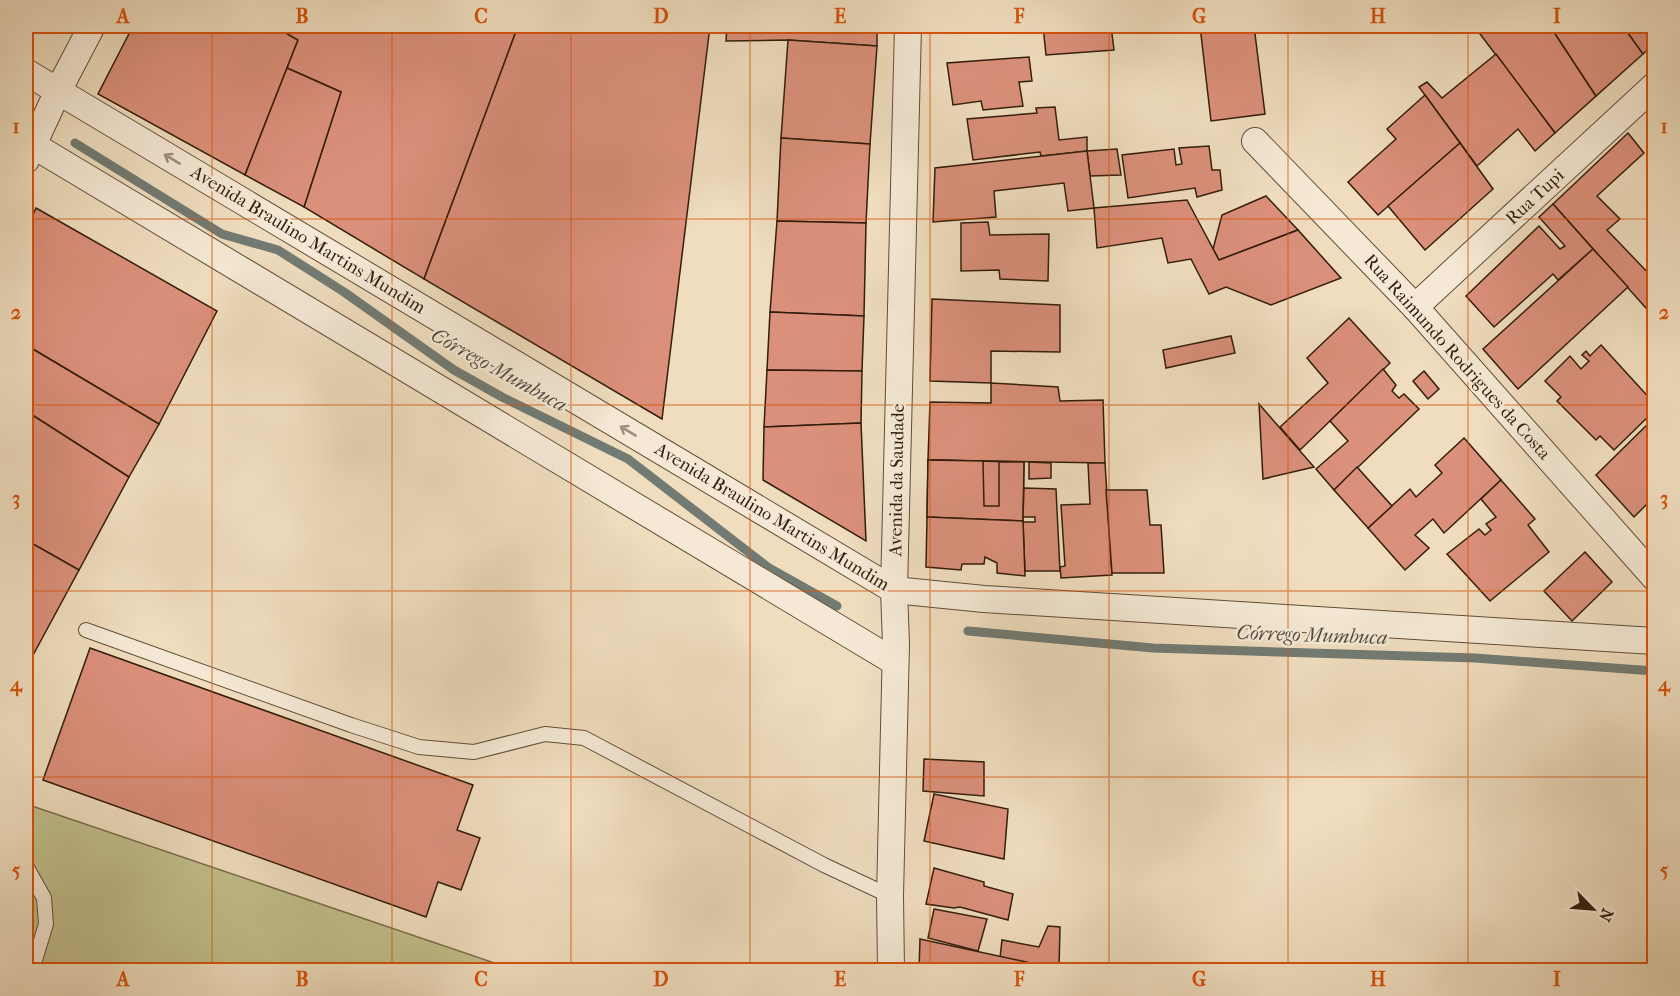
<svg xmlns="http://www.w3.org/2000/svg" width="1680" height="996" font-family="'IM FELL French Canon',serif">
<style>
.green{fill:#c1bf8c;stroke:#7a6e4c;stroke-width:1.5}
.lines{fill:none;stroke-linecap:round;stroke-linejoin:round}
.stream{stroke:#727b73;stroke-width:9}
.building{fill:#db907b;stroke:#321d0b;stroke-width:1.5}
.lane-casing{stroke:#614d38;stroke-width:16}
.street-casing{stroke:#614d38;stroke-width:28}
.lane{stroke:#f5e9d5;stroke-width:14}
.street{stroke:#f5e9d5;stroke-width:26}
.oneway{stroke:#9d8d7a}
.grid{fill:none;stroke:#d6530c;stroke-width:1.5;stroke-opacity:0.55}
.labels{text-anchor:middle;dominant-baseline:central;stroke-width:5;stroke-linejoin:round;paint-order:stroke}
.street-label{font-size:18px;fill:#321d0b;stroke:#f5e9d5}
.water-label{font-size:20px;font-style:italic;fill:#524c3f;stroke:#f5e9d5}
.neatline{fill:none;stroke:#d6530c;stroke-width:2}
.grid-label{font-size:20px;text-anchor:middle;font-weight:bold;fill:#d6530c}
</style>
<rect width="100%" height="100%" fill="#efddbe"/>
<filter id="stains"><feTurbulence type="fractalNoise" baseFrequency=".00333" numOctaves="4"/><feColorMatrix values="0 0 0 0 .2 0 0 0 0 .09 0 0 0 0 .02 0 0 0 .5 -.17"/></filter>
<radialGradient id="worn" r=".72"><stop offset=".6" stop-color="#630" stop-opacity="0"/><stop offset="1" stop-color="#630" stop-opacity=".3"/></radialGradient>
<polygon class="green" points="26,804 515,970 26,970"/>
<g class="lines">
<g class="stream">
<polyline points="75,143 222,234 278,250 344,292 454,370 502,397 628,459 769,568 837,606"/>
<polyline points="968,631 1153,648 1475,658 1654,671"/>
</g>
</g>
<g class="building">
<polygon points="133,26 274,26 298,40 245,175 98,94"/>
<polygon points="274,26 518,26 424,279 304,207 341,92 287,68 298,40"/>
<polygon points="518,26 710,26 662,419 424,279"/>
<polygon points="727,26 877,26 877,46 788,40 726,41"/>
<polygon points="1043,26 1111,26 1114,50 1046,55"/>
<polygon points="1200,26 1254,26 1265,114 1211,121"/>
<polygon points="1474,26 1550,26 1596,96 1555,133"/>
<polygon points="1550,26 1623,26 1643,54 1596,96"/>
<polygon points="1623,26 1654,26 1654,44 1643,54"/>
<polygon points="788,40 877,46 870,144 781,138"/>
<polygon points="1496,54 1555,133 1535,151 1518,129 1477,166 1419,87 1427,82 1442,98"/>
<polygon points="1029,57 1032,81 1019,82 1023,106 983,110 981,101 953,105 947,63"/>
<polygon points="287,68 341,92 304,207 245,175"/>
<polygon points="1425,95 1460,143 1378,215 1348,182 1396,139 1387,129"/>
<polygon points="1055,107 1059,140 1087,137 1087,151 1041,156 1040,152 973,160 967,119 1037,113 1036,108"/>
<polygon points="1628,133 1644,153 1597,196 1620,219 1607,230 1654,279 1654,317 1553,204"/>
<polygon points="781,138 870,144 866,223 777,221"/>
<polygon points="1460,143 1493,189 1425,250 1388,206"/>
<polygon points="1209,146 1212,170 1220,170 1222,190 1197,197 1195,188 1128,198 1122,155 1174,149 1176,165 1182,164 1179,148"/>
<polygon points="1117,149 1121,175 1090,176 1087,151"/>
<polygon points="1087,151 1094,208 1068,211 1064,183 994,191 996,217 933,222 935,168"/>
<polygon points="1266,196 1298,230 1219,260 1213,249 1222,215"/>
<polygon points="1187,200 1219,260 1298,230 1341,278 1271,305 1226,287 1209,294 1191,259 1168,263 1162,238 1097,248 1094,208"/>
<polygon points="1553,204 1593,249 1558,280 1553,274 1494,327 1466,296 1539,226 1560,249 1565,246 1539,217"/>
<polygon points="36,208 217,311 159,424 26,345 26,230"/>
<polygon points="777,221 866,223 864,316 770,312"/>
<polygon points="988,222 990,235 1049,234 1048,281 1000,279 999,270 961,271 961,223"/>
<polygon points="1593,249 1628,287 1518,389 1483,349"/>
<polygon points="932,299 1060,305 1060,352 991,351 991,383 930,381"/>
<polygon points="770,312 864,316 862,371 767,370"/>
<polygon points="1349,318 1390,363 1300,450 1280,427 1328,383 1307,358"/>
<polygon points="1231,336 1235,353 1166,368 1163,350"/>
<polygon points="26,345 159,424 129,477 26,411"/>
<polygon points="1601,345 1654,403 1654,411 1614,450 1600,436 1596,440 1557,401 1561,397 1545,381 1570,356 1581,369 1589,361 1582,355 1586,351 1590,356"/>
<polygon points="1383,369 1396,385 1392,391 1399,398 1404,394 1419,409 1334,490 1316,469 1348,441 1330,421"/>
<polygon points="767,370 862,371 861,423 764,427"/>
<polygon points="1424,371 1439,389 1428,399 1413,381"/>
<polygon points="991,383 1058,387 1060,401 1103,400 1105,463 928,460 930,402 991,403"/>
<polygon points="1259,404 1314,467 1263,479"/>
<polygon points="26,411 129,477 79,570 26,540"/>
<polygon points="1654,418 1654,497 1634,517 1596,475"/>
<polygon points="861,423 866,541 763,480 764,427"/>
<polygon points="1464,438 1501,480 1444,533 1433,519 1415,535 1429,548 1405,570 1368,528 1410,489 1416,497 1442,473 1435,465"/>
<polygon points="928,460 1024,462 1023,521 927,517"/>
<polygon points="928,460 983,461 984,506 999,506 999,462 1024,462 1023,521 927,517"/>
<polygon points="1029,462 1051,463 1051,478 1029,479"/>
<polygon points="1088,463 1105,463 1112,575 1061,578 1060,567 1065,566 1061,505 1090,504"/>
<polygon points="1357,467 1392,506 1368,528 1334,490"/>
<polygon points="1501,480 1535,519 1528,525 1549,552 1490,601 1447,554 1479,529 1485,535 1491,530 1486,524 1496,517 1481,499"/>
<polygon points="1024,488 1056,489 1060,571 1025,571 1023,522 1035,522 1035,517 1023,517"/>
<polygon points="1106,490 1147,490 1150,525 1161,525 1164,573 1112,573"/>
<polygon points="927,517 1023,521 1025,576 997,573 997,563 985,557 984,564 962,564 961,570 926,567"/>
<polygon points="26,540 79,570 32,657 26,653"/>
<polygon points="1585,552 1612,582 1572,621 1544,591"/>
<polygon points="90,648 473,785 457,830 480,838 461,890 438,882 426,917 43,780"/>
<polygon points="26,653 32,657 26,668"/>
<polygon points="924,759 984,762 984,796 923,791"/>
<polygon points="934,794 1008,809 1004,859 924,841"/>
<polygon points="934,868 984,882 984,886 1013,894 1008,920 960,907 954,908 926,904"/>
<polygon points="934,909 987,919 978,951 928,938"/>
<polygon points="1048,926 1060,927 1059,969 1000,958 1002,940 1039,947"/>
<polygon points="920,939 1059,969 1059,970 919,970"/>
</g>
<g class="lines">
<defs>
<g id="lane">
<polyline points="86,630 351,725 419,747 474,752 545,734 584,738 824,865 890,896"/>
<polyline points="26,866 44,898 46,924 32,970"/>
</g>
<g id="street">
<polyline points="26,72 894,590 984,599 1654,641"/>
<polyline points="26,141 895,662"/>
<polyline points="1255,141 1415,307 1654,577"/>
<polyline points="26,160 58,91 92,26"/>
<polyline points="1415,307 1654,86"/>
<polyline points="891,970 890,896 896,644 894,590 908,26"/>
</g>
</defs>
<use href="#lane" class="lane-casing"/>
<use href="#street" class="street-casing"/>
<use href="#lane" class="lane"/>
<use href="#street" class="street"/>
</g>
<defs><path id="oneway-shaft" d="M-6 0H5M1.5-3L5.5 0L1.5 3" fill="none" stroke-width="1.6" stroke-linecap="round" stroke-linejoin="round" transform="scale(1.5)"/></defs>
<g class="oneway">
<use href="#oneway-shaft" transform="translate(172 159) rotate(-149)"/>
<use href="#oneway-shaft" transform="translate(628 431) rotate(-149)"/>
</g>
<path class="grid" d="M212,26V970M392,26V970M571,26V970M750,26V970M930,26V970M1109,26V970M1288,26V970M1468,26V970M26,219H1654M26,405H1654M26,591H1654M26,777H1654"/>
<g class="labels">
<g class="street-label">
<text transform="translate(1535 197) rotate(-43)">Rua Tupi</text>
<text transform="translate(308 240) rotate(31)">Avenida Braulino Martins Mundim</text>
<text transform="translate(1457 357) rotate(48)">Rua Raimundo Rodrigues da Costa</text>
<text transform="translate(897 480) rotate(-89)">Avenida da Saudade</text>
<text transform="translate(772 517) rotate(31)">Avenida Braulino Martins Mundim</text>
</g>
<g class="water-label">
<text transform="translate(499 370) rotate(29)">Córrego Mumbuca</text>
<text transform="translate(1312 635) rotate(2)">Córrego Mumbuca</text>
</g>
</g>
<rect width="1680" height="996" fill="none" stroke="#efddbe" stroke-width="66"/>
<g transform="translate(1593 909) rotate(115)" stroke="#f5e9d5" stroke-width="4.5" paint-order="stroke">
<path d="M0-4.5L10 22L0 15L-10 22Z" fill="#321d0b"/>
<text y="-9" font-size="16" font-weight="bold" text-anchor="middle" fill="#321d0b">N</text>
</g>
<rect x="33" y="33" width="1614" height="930" class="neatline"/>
<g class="grid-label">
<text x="123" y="23">A</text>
<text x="302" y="23">B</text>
<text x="481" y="23">C</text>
<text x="661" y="23">D</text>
<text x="840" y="23">E</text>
<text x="1019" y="23">F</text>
<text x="1199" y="23">G</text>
<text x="1378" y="23">H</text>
<text x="1557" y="23">I</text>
<text x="16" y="133">1</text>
<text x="1664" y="133">1</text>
<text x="16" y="319">2</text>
<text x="1664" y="319">2</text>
<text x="16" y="505">3</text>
<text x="1664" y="505">3</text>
<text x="16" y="691">4</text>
<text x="1664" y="691">4</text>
<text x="16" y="877">5</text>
<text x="1664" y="877">5</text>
<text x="123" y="986">A</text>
<text x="302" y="986">B</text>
<text x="481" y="986">C</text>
<text x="661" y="986">D</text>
<text x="840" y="986">E</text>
<text x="1019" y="986">F</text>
<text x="1199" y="986">G</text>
<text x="1378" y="986">H</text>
<text x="1557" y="986">I</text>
</g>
<rect width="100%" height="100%" filter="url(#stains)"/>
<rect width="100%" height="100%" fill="url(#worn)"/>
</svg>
